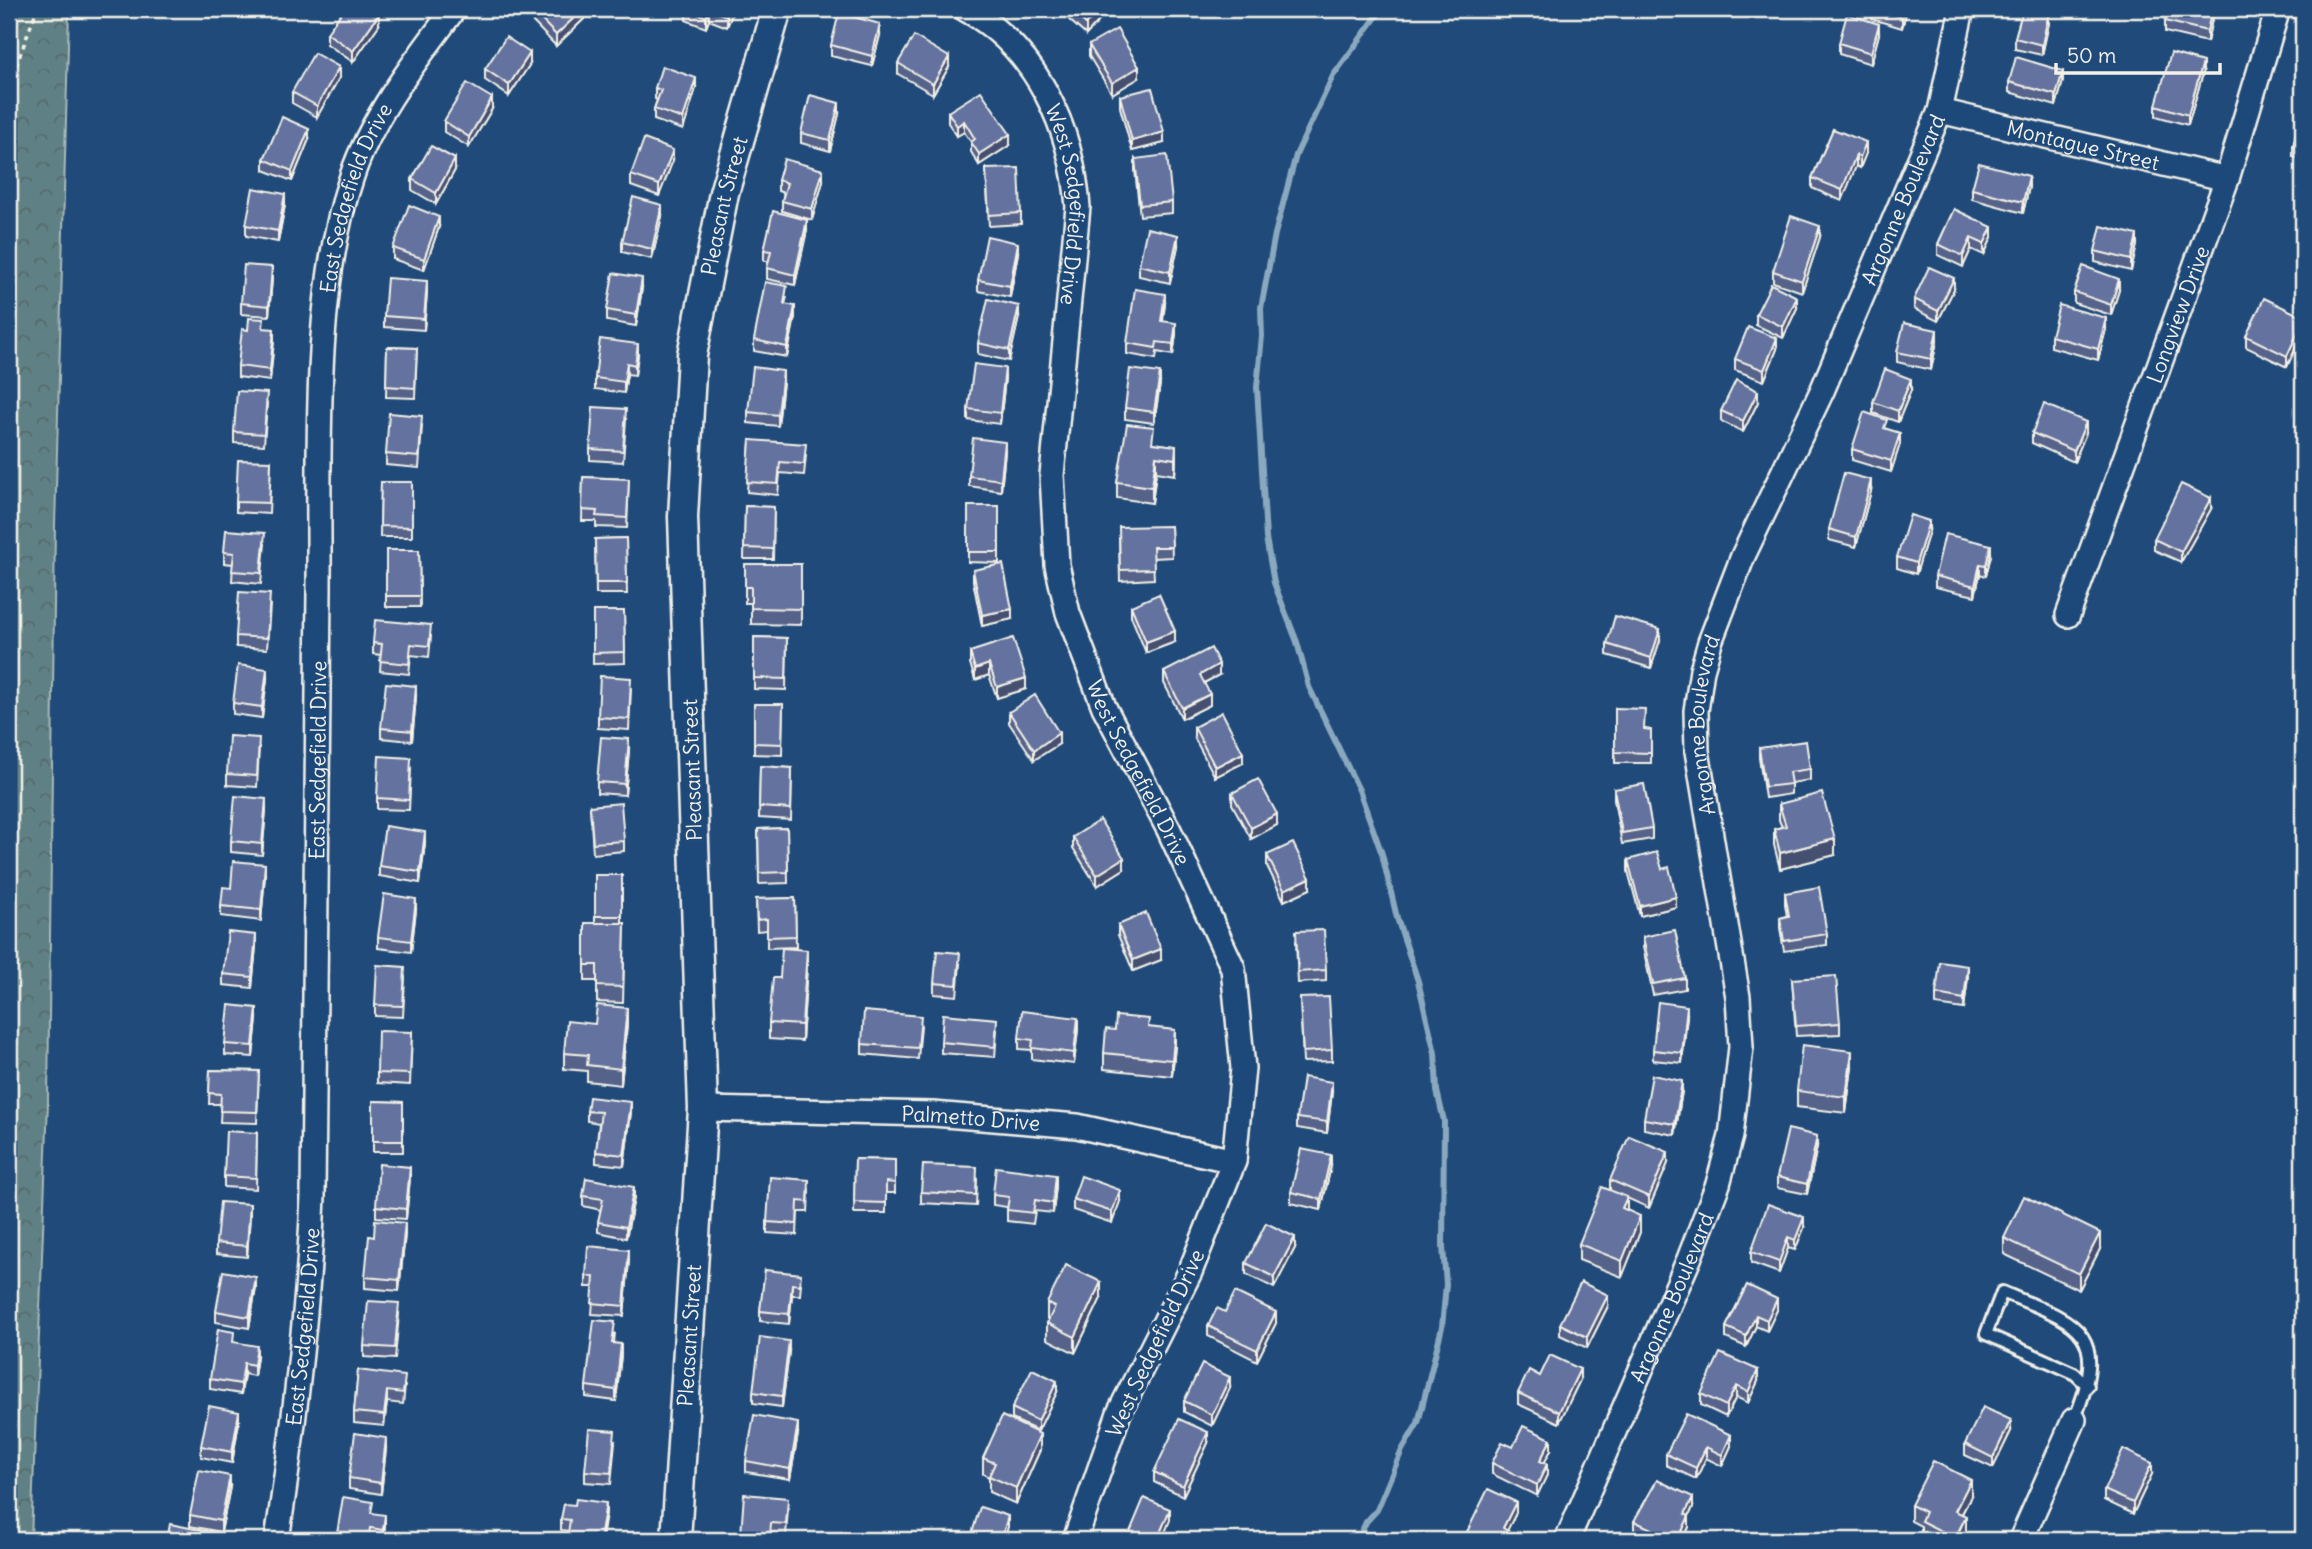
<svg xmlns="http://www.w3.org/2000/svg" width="2312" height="1549" font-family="Delius,sans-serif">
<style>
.forest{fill:url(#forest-crowns);stroke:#aab9b6;stroke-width:2}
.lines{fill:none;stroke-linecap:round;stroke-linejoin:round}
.stream{stroke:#8ba9be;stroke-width:6}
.service-casing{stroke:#f4f1e8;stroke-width:16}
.minor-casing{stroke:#f4f1e8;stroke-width:28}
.tertiary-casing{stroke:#f4f1e8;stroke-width:33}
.path{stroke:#f4f1e8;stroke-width:3.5;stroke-dasharray:5 5;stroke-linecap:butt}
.service{stroke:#1f4a7a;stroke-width:10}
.minor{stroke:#1f4a7a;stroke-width:23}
.tertiary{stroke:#1f4a7a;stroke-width:28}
.wall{fill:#556289;stroke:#f4f1e8;stroke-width:2}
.shaded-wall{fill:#45506f;stroke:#f4f1e8;stroke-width:2}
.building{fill:#63729f;stroke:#f4f1e8;stroke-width:2}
.labels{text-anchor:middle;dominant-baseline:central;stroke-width:7;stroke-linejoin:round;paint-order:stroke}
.street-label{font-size:21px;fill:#f4f1e8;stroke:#1f4a7a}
</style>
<defs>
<pattern id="forest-crowns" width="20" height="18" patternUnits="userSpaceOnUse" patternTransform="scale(1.75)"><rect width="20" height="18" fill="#5f8185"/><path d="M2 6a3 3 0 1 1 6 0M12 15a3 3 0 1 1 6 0" fill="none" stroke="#566a6c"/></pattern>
</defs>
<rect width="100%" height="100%" fill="#1f4a7a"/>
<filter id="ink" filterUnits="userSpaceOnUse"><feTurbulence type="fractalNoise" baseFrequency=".0143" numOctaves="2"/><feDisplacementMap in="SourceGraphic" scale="14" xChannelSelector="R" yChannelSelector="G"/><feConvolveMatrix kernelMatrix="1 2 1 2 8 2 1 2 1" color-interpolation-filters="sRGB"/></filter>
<g filter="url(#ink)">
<polygon class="forest" points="9,9 69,9 55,526 48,1102 31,1540 9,1540"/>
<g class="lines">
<polyline class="stream" points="1358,1540 1366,1522 1377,1510 1402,1450 1418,1423 1442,1327 1446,1284 1443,1247 1444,1121 1437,1091 1435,1053 1418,981 1397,918 1382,854 1359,790 1309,687 1297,642 1274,583 1266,538 1257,387 1262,336 1261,308 1275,234 1296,155 1333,76 1382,9"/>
<defs>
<path id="service" d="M2074,1420C2111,1330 2078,1323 2002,1292L1986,1334L2074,1373L2088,1386"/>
<g id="minor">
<path id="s1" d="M965,9C1037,48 1072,129 1078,207L1052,475L1057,565L1068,613L1104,707L1169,830L1233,968L1243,1068L1234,1161L1190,1272L1119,1413L1075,1540"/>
<path id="s2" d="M1940,111L2227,179"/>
<path id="s3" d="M2068,615L2227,179L2278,9"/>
<path id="s4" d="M703,1109L933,1114L1077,1126L1234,1161"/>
<path id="s5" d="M277,1540C294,1426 308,1313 313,1197C315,995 317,792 319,590C320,462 311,296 352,176C372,115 417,59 454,9"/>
<path id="s6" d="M1567,1540L1689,1259L1718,1184L1731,1136L1741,1047L1738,997L1697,751L1696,711L1702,670L1710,642L1743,556L1822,391L1940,111L1962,9"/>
<polyline points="2021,1540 2074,1420"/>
</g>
<g id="tertiary">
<path id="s7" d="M676,1540L703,1109L683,517L692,355L724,193L777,9"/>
</g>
</defs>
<use href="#service" class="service-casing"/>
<use href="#minor" class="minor-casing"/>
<use href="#tertiary" class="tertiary-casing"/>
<polyline class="path" points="9,85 37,9"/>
<use href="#service" class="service"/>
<use href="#minor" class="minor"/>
<use href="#tertiary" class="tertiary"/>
</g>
<g class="wall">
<polygon points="586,9 586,17 556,46 532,21 532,10"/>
<polygon points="686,9 734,9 727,27 709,20 706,28 686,20"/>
<polygon points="1057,9 1108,9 1108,11 1086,35"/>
<polygon points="1872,9 1907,9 1902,28 1872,19"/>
<polygon points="2023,9 2047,9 2046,12 2049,23 2042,55 2015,49 2015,38"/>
<polygon points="2214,9 2207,42 2165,32 2165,21"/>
<polygon points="379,25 353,62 327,44 327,33"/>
<polygon points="1879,34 1871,64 1839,54 1839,43"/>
<polygon points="880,35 872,66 831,56 831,45"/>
<polygon points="1089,45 1139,78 1112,94 1089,56"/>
<polygon points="898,63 949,67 933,94 898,74"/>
<polygon points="530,64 509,96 485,80 485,69"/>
<polygon points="2203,73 2188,125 2156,116 2156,105"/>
<polygon points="339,78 317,117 292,103 292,92"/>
<polygon points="2063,81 2056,106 2009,92 2009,82"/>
<polygon points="655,88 696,88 683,130 654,120 654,109 657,100 655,99"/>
<polygon points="1120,96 1164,143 1132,151 1120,107"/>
<polygon points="492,109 469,147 444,132 444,121"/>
<polygon points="948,112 1010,145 979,165 971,152 971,142 964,132 957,136 948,123"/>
<polygon points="839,114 830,151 801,143 801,133"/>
<polygon points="2303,121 2303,159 2293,157 2293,146"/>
<polygon points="1833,129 1866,153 1860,168 1856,166 1842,201 1812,188 1812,178"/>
<polygon points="309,139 292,181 264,170 264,159"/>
<polygon points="1135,159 1172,202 1172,213 1140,216 1135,170"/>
<polygon points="673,160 659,196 631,186 631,175"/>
<polygon points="986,169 1021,213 1021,224 989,226"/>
<polygon points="455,170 436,204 412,190 412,179"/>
<polygon points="778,180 823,181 812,220 782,211 782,201 784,193 778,191"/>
<polygon points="2029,187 2023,213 1972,199 1972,189"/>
<polygon points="285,205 278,242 246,236 246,225"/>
<polygon points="1954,209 1992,237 1984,255 1971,249 1963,267 1938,255 1938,244"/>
<polygon points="662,216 652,259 622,252 622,242"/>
<polygon points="439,227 424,270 393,259 393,248"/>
<polygon points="807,230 795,285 767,279 767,268 769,261 764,261 764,250"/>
<polygon points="1820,237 1802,292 1773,282 1773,271"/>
<polygon points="2137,245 2131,271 2095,262 2095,251"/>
<polygon points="1178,246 1170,283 1139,276 1139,265"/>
<polygon points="1018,253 1010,297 978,291 978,280"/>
<polygon points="272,278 269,316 241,314 241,303"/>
<polygon points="642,288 636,326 607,321 607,310"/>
<polygon points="1954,289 1938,321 1914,309 1914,299"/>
<polygon points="2119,290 2111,315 2074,303 2074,292"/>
<polygon points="427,292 424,330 384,327 384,316"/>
<polygon points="787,297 785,304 795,317 787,357 754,351 754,340"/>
<polygon points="1165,304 1163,321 1176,334 1173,355 1157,352 1156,359 1127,354 1127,343"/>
<polygon points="1797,308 1783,338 1756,325 1756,314"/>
<polygon points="1019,317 1009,361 978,354 978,343"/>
<polygon points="2303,317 2287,367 2246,347 2246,336"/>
<polygon points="2106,329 2098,360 2051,347 2051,336"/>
<polygon points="248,330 274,340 270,381 238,377 238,366"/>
<polygon points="1937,341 1931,370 1897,362 1897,352"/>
<polygon points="387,347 417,348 415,398 386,397"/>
<polygon points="1777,349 1764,381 1735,370 1735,359"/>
<polygon points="638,355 635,375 627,374 624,393 595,389 595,378"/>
<polygon points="1005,378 1000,424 968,420 968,409"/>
<polygon points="783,382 778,426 748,423 748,412"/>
<polygon points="1160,384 1154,423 1125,419 1125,408"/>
<polygon points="1911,390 1898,422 1873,413 1873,402"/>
<polygon points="1758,402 1743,432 1721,421 1721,411"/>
<polygon points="267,404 264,445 234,443 234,432"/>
<polygon points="626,420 623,462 590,460 590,449"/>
<polygon points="422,426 419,468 386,465 386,454"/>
<polygon points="1887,429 1900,444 1891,472 1852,460 1852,449"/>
<polygon points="2032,433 2086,433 2074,462 2032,443"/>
<polygon points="750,440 806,455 804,475 780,473 778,495 747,492"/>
<polygon points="1154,443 1176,446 1176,462 1175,475 1156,472 1152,503 1117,498 1117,482"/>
<polygon points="1005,452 1001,491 969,486 969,476"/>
<polygon points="271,461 269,514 236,512 236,502"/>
<polygon points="583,477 629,479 627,528 596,527 596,521 582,521"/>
<polygon points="381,482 412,482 412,537 380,537"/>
<polygon points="1871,491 1856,547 1829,540 1829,529"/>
<polygon points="745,506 774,507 773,559 744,559"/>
<polygon points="968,506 999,506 999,563 968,562"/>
<polygon points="2211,509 2181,562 2154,550 2154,539"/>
<polygon points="1171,526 1172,557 1153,558 1154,579 1120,581 1119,538"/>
<polygon points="1929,531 1916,574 1897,568 1897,557"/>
<polygon points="626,538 627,594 596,594 595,539"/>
<polygon points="265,544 261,584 232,581 233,564 224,563 224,552"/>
<polygon points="386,550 419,550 420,607 386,607"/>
<polygon points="1991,555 1986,576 1980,574 1975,596 1935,587 1935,576"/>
<polygon points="745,564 801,564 801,625 751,624 751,603 745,603"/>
<polygon points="973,570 1012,619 982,626 973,581"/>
<polygon points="270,605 267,649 236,647 236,636"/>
<polygon points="1131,606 1175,642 1146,653 1131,616"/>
<polygon points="593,611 624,611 625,663 593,664"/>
<polygon points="431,636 429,657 411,655 409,674 380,671 381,655 373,654 373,643"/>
<polygon points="754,637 787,638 786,690 754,689"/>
<polygon points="1660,640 1651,668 1607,655 1607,644"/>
<polygon points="970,652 1026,689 997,698 989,675 975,680 970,663"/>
<polygon points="1164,672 1219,675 1204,683 1210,705 1182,719 1164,683"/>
<polygon points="267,679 262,718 233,714 233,703"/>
<polygon points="631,689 629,730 598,728 598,717"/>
<polygon points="416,697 412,741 381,738 381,728"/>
<polygon points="754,704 783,704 782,755 754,754"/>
<polygon points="1615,708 1645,729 1651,730 1651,763 1615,763"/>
<polygon points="1009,712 1059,744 1034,760 1009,723"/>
<polygon points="1194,727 1243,763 1215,777 1194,737"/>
<polygon points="259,748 257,787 227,785 227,774"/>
<polygon points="1759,748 1810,769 1810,780 1791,783 1791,794 1765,798 1759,758"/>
<polygon points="629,750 625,795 597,793 597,782"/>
<polygon points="760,766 792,768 791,820 759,818"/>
<polygon points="411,769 409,810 377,809 377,798"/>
<polygon points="1614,789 1652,828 1652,839 1622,844 1614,800"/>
<polygon points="1232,793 1277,825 1251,839 1232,804"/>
<polygon points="1779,804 1835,855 1780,869 1774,845 1774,829 1782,827 1779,820"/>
<polygon points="590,806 624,841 624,851 593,854"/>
<polygon points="266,810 262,855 231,852 231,841"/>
<polygon points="787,828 788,883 759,884 758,829"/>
<polygon points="1073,837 1124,869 1097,886 1073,848"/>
<polygon points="425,843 420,883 379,876 379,866"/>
<polygon points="1267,855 1310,889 1284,901 1267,866"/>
<polygon points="1628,860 1676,907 1640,916 1628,871"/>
<polygon points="265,875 261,921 221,916 221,906 231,888"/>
<polygon points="595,875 622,875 622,923 625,923 623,1003 597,1002 597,981 585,981 585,923 595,923"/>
<polygon points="1785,893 1827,934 1827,945 1784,951 1780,928 1780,918 1787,916 1785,904"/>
<polygon points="795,898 796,947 767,948 767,930 757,931 756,899"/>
<polygon points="416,910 411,952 378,948 378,937"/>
<polygon points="1118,925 1161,960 1133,971 1118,935"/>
<polygon points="1643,937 1685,978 1685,989 1653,995 1643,947"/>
<polygon points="1296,942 1326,970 1326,981 1298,983"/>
<polygon points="256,946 252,988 223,985 223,974"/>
<polygon points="960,964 957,996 934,994 934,983"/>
<polygon points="807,966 802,1041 769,1039 769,1023 780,978"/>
<polygon points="1968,977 1964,1009 1936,1005 1936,994"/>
<polygon points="405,978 403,1017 375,1016 375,1005"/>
<polygon points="1792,979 1840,1023 1840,1034 1796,1036"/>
<polygon points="1300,998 1332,1050 1332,1061 1303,1062"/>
<polygon points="1687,1016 1682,1063 1653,1060 1653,1050"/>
<polygon points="257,1019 253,1057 225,1055 225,1044"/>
<polygon points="595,1024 627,1024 621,1085 587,1081 587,1071 564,1069 564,1053"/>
<polygon points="921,1026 918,1059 862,1054 862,1044"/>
<polygon points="1149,1027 1175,1046 1172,1076 1104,1069 1104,1053 1115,1030"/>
<polygon points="1078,1029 1074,1064 1032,1059 1032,1050 1019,1049 1019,1038"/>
<polygon points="997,1030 995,1057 941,1053 941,1042"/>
<polygon points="412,1032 410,1085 377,1083 377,1073"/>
<polygon points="1852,1067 1846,1113 1797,1107 1797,1091"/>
<polygon points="210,1070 259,1071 257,1123 220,1122 221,1104 209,1104"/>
<polygon points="1682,1091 1675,1135 1644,1129 1644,1119"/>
<polygon points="1332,1092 1327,1133 1297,1128 1297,1118"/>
<polygon points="373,1101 403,1102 403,1152 373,1152"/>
<polygon points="587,1111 631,1112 624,1166 596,1163 596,1152 599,1123 587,1121"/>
<polygon points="257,1133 256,1189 224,1187 224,1176"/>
<polygon points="1817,1147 1807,1194 1777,1188 1777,1177"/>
<polygon points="855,1159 895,1160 895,1193 886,1193 886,1213 854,1213"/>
<polygon points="1668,1163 1649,1208 1627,1198 1627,1210 1640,1232 1622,1277 1579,1260 1579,1244 1610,1190 1610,1180"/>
<polygon points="1331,1166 1321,1210 1291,1203 1291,1192"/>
<polygon points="410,1178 406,1219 376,1217 376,1206"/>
<polygon points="977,1178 976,1206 921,1203 921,1192"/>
<polygon points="1056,1186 1053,1213 1035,1211 1033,1224 1007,1221 1007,1207 993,1205 993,1195"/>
<polygon points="809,1190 808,1212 798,1212 797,1235 767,1233 767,1222"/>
<polygon points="583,1196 634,1198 626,1238 598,1232 598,1222 601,1210 583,1206"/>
<polygon points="1073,1199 1120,1201 1112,1223 1073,1210"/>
<polygon points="250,1215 247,1257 216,1254 216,1243"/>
<polygon points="1804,1228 1795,1250 1788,1248 1779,1273 1751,1263 1751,1252"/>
<polygon points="405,1234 399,1291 365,1288 365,1277 374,1237"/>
<polygon points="2004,1238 2100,1249 2079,1290 2004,1254"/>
<polygon points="1295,1248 1274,1288 1246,1274 1246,1263"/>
<polygon points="629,1260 624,1316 592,1314 594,1287 586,1287 586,1276"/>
<polygon points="765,1270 801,1284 800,1295 792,1295 789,1324 760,1321 760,1311"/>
<polygon points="1747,1285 1777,1310 1767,1331 1756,1326 1746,1347 1726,1338 1726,1327"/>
<polygon points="256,1288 249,1328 216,1322 216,1311"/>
<polygon points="1101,1298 1075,1353 1047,1339 1047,1323 1049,1320 1047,1319 1047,1303"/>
<polygon points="1608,1306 1587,1348 1560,1335 1560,1324"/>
<polygon points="1225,1312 1276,1323 1257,1361 1208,1336 1208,1326"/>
<polygon points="399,1314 395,1359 364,1357 364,1346"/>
<polygon points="615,1333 614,1343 621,1355 616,1401 586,1397 586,1386"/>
<polygon points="789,1352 782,1407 753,1403 753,1392"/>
<polygon points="257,1357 254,1376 244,1374 241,1394 210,1389 210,1379"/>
<polygon points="358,1370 405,1386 403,1404 387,1402 384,1426 354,1423 354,1412"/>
<polygon points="1580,1380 1559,1423 1518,1404 1518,1393"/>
<polygon points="1758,1381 1748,1403 1736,1397 1726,1417 1701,1405 1701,1394"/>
<polygon points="1230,1388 1212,1426 1184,1412 1184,1401"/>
<polygon points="1057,1392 1038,1431 1012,1419 1012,1408"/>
<polygon points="239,1422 232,1463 201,1457 201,1446"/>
<polygon points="2011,1431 1993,1468 1965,1455 1965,1444"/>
<polygon points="798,1434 790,1479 746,1472 746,1461"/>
<polygon points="1731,1435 1731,1446 1722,1466 1706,1458 1696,1479 1666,1465 1666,1454"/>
<polygon points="615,1442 611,1484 585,1482 585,1471"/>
<polygon points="1208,1443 1183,1496 1154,1482 1154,1472"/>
<polygon points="1513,1447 1551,1450 1544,1463 1547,1475 1537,1496 1492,1474 1492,1463"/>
<polygon points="386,1449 381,1494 349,1489 349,1478"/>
<polygon points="1040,1450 1016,1504 989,1492 989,1477 983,1474 983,1458"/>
<polygon points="2152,1474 2133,1514 2104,1500 2104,1490"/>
<polygon points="230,1487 221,1532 190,1526 190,1515"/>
<polygon points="1971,1496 1962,1514 1966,1532 1962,1540 1927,1540 1921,1537 1921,1526 1911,1521 1911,1505"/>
<polygon points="1693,1507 1689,1516 1689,1527 1683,1540 1652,1540 1634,1532 1634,1521"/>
<polygon points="788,1509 786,1535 771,1533 771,1540 741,1540 741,1535"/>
<polygon points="373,1513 385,1526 383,1540 370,1539 370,1540 336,1540"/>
<polygon points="606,1514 568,1531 561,1530 561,1519"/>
</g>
<g class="shaded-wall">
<polygon points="583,9 586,9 586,17 556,46 556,35"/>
<polygon points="730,9 734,9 727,27 727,16"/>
<polygon points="1100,9 1108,9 1108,11 1086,35 1086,24"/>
<polygon points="1904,9 1907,9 1902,28 1902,17"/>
<polygon points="2212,9 2214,9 2214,11 2207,42 2207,31"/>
<polygon points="709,10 709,20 706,28 706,17"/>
<polygon points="2049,12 2049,23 2042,55 2042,45"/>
<polygon points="379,14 379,25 353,62 353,51"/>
<polygon points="880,24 880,35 872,66 872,56"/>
<polygon points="1879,24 1879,34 1871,64 1871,53"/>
<polygon points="530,53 530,64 509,96 509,85"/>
<polygon points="949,57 949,67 933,94 933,84"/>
<polygon points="2203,62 2203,73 2188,125 2188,115"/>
<polygon points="339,67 339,78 317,117 317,106"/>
<polygon points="1139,67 1139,78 1112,94 1112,83"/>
<polygon points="2063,71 2063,81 2056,106 2056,95"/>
<polygon points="696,78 696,88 683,130 683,119"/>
<polygon points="492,98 492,109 469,147 469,137"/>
<polygon points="839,103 839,114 830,151 830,140"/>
<polygon points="964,121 964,132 957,136 957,126"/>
<polygon points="309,129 309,139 292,181 292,171"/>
<polygon points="1164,132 1164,143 1132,151 1132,141"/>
<polygon points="1010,134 1010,145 979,165 979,154"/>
<polygon points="1866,142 1866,153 1860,168 1860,157"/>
<polygon points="673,150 673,160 659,196 659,185"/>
<polygon points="1856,155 1856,166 1842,201 1842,190"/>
<polygon points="455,159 455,170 436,204 436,193"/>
<polygon points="823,170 823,181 812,220 812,209"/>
<polygon points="2029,176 2029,187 2023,213 2023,202"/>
<polygon points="285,194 285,205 278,242 278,231"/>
<polygon points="662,205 662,216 652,259 652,249"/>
<polygon points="439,217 439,227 424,270 424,259"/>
<polygon points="807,220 807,230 795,285 795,275"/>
<polygon points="1820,226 1820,237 1802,292 1802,281"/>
<polygon points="1992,227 1992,237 1984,255 1984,244"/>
<polygon points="1178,235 1178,246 1170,283 1170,272"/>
<polygon points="2137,235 2137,245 2131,271 2131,260"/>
<polygon points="1971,238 1971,249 1963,267 1963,256"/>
<polygon points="1018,243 1018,253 1010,297 1010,286"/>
<polygon points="272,267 272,278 269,316 269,306"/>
<polygon points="642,278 642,288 636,326 636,315"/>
<polygon points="1954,278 1954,289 1938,321 1938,311"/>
<polygon points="2119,279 2119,290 2111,315 2111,305"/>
<polygon points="427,281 427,292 424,330 424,319"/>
<polygon points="1165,294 1165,304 1161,332 1161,321"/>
<polygon points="1797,297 1797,308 1783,338 1783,327"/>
<polygon points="795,306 795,317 787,357 787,347"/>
<polygon points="1019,306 1019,317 1009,361 1009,350"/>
<polygon points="2106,318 2106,329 2098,360 2098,349"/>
<polygon points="2303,321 2303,332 2287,367 2287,356"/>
<polygon points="1176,323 1176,334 1173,355 1173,344"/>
<polygon points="274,329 274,340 270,381 270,370"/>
<polygon points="1937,330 1937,341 1931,370 1931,359"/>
<polygon points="1777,338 1777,349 1764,381 1764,370"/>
<polygon points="638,344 638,355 635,375 635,365"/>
<polygon points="627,363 627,374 624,393 624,382"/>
<polygon points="1005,368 1005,378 1000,424 1000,413"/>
<polygon points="783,371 783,382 778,426 778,415"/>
<polygon points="1160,373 1160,384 1154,423 1154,412"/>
<polygon points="1911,379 1911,390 1898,422 1898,411"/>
<polygon points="1758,391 1758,402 1743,432 1743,421"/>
<polygon points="2086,422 2086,433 2074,462 2074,451"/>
<polygon points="1900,433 1900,444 1891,472 1891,461"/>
<polygon points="1005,442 1005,452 1001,491 1001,480"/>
<polygon points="1176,446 1176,462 1175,475 1175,459"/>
<polygon points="1156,456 1156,472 1152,503 1152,487"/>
<polygon points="1871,480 1871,491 1856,547 1856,537"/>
<polygon points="2211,498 2211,509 2181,562 2181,552"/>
<polygon points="1929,521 1929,531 1916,574 1916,563"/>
<polygon points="1991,545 1991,555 1986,576 1986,565"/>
<polygon points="1980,564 1980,574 1975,596 1975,586"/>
<polygon points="1012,609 1012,619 982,626 982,615"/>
<polygon points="1660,629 1660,640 1651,668 1651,658"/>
<polygon points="1175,631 1175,642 1146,653 1146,642"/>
<polygon points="989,664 989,675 975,680 975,669"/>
<polygon points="1219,664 1219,675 1200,685 1200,675"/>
<polygon points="267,669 267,679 262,718 262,707"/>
<polygon points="1026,678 1026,689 997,698 997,687"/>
<polygon points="416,686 416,697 412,741 412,731"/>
<polygon points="1210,694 1210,705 1182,719 1182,708"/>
<polygon points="1059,733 1059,744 1034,760 1034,750"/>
<polygon points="629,739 629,750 625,795 625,784"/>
<polygon points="1243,753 1243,763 1215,777 1215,767"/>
<polygon points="266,799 266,810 262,855 262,844"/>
<polygon points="1277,814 1277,825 1251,839 1251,828"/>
<polygon points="425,832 425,843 420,883 420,872"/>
<polygon points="1835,839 1835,855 1780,869 1780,853"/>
<polygon points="1124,858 1124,869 1097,886 1097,875"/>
<polygon points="265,864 265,875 261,921 261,910"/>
<polygon points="1310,878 1310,889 1284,901 1284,890"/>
<polygon points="1676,897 1676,907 1640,916 1640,906"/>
<polygon points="416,899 416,910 411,952 411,941"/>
<polygon points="256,935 256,946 252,988 252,977"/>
<polygon points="1161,949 1161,960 1133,971 1133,960"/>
<polygon points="807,950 807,966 802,1041 802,1025"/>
<polygon points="1968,966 1968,977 1964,1009 1964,999"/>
<polygon points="1687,1006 1687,1016 1682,1063 1682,1053"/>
<polygon points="257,1008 257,1019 253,1057 253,1046"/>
<polygon points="627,1008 627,1024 621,1085 621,1069"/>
<polygon points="1078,1018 1078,1029 1074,1064 1074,1053"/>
<polygon points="1175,1030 1175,1046 1172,1076 1172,1060"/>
<polygon points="1852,1051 1852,1067 1846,1113 1846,1097"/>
<polygon points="1682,1081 1682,1091 1675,1135 1675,1124"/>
<polygon points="1332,1082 1332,1092 1327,1133 1327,1122"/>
<polygon points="631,1102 631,1112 624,1166 624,1155"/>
<polygon points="1817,1136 1817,1147 1807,1194 1807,1184"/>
<polygon points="1668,1152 1668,1163 1649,1208 1649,1197"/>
<polygon points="1331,1155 1331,1166 1321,1210 1321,1199"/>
<polygon points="410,1167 410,1178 406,1219 406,1209"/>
<polygon points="1056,1175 1056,1186 1053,1213 1053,1203"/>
<polygon points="634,1187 634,1198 626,1238 626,1227"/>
<polygon points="1120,1190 1120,1201 1112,1223 1112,1212"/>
<polygon points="1627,1197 1627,1213 1622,1208"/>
<polygon points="250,1204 250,1215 247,1257 247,1246"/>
<polygon points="1640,1216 1640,1232 1622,1277 1622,1261"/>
<polygon points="1804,1217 1804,1228 1795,1250 1795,1240"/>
<polygon points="405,1223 405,1234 399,1291 399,1280"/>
<polygon points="2100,1233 2100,1249 2079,1290 2079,1274"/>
<polygon points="1295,1237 1295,1248 1274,1288 1274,1277"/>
<polygon points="1788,1237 1788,1248 1779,1273 1779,1262"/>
<polygon points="629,1250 629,1260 624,1316 624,1306"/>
<polygon points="256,1277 256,1288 249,1328 249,1317"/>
<polygon points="1101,1282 1101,1298 1075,1353 1075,1337"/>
<polygon points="792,1284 792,1295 789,1324 789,1314"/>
<polygon points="1608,1295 1608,1306 1587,1348 1587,1337"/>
<polygon points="1777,1299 1777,1310 1767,1331 1767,1320"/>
<polygon points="1276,1312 1276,1323 1257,1361 1257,1350"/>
<polygon points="1756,1315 1756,1326 1746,1347 1746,1336"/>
<polygon points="789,1341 789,1352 782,1407 782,1396"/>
<polygon points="621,1344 621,1355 616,1401 616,1390"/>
<polygon points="257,1346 257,1357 254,1376 254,1365"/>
<polygon points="244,1363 244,1374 241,1394 241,1384"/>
<polygon points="1580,1369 1580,1380 1559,1423 1559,1412"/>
<polygon points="1758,1370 1758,1381 1748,1403 1748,1392"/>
<polygon points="1230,1377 1230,1388 1212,1426 1212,1415"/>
<polygon points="1057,1381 1057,1392 1038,1431 1038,1421"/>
<polygon points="1736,1386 1736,1397 1726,1417 1726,1406"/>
<polygon points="387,1391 387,1402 384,1426 384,1415"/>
<polygon points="239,1412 239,1422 232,1463 232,1452"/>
<polygon points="2011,1420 2011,1431 1993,1468 1993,1458"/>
<polygon points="798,1423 798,1434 790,1479 790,1469"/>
<polygon points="1208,1432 1208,1443 1183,1496 1183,1486"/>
<polygon points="1040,1434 1040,1450 1016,1504 1016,1488"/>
<polygon points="1731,1435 1731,1446 1722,1466 1722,1455"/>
<polygon points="386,1438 386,1449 381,1494 381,1483"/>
<polygon points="1551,1439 1551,1450 1540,1471 1540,1461"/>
<polygon points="1706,1447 1706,1458 1696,1479 1696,1468"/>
<polygon points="2152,1463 2152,1474 2133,1514 2133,1503"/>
<polygon points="1547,1464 1547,1475 1537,1496 1537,1485"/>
<polygon points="230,1476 230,1487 221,1532 221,1521"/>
<polygon points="1971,1480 1971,1496 1955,1527 1955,1511"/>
<polygon points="1693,1497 1693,1507 1685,1525 1685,1514"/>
<polygon points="1516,1502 1516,1513 1503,1539 1503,1528"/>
<polygon points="606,1503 606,1514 602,1540 600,1540"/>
<polygon points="1170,1509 1170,1520 1162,1540 1157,1540"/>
<polygon points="385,1515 385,1526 383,1540 383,1530"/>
<polygon points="1008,1516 1008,1527 1004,1540 1001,1540"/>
<polygon points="1689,1516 1689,1527 1683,1540 1678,1540"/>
<polygon points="1966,1516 1966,1532 1962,1540 1955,1540"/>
</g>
<g class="building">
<polygon points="344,9 371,9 379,14 353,51 327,33"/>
<polygon points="534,9 583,9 556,35 532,10"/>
<polygon points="686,9 730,9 727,16 709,10 706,17"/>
<polygon points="1069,9 1100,9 1086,24"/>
<polygon points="1875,9 1904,9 1902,17"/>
<polygon points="2023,9 2034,9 2049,12 2042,45 2015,38"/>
<polygon points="2168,9 2212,9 2207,31 2165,21"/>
<polygon points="839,13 880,24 872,56 831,45"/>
<polygon points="1847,14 1879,24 1871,53 1839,43"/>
<polygon points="1117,29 1139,67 1112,83 1089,45"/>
<polygon points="914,36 949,57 933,84 898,63"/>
<polygon points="506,37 530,53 509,85 485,69"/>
<polygon points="314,53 339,67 317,106 292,92"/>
<polygon points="2171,53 2203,62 2188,115 2156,105"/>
<polygon points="2016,57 2063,71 2056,95 2009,82"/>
<polygon points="662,66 696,78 683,119 654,109 661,90 655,88"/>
<polygon points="467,83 492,98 469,137 444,121"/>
<polygon points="1152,88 1164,132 1132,141 1120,96"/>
<polygon points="981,91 1010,134 979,154 971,142 975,139 964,121 957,126 948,112"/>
<polygon points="810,95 839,103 830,140 801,133"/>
<polygon points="282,117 309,129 292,171 264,159"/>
<polygon points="2299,120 2303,121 2303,149 2293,146"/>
<polygon points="1833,129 1866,142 1860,157 1856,155 1842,190 1812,178"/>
<polygon points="644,139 673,150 659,185 631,175"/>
<polygon points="431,146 455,159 436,193 412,179"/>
<polygon points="1167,155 1172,202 1140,205 1135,159"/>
<polygon points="784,159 823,170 812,209 782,201 787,183 778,180"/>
<polygon points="1979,163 2029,176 2023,202 1972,189"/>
<polygon points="1019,168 1021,213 989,215 986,169"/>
<polygon points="253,188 285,194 278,231 246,225"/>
<polygon points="633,197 662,205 652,249 622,242"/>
<polygon points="409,205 439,217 424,259 393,248"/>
<polygon points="1954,209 1992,227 1984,244 1971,238 1963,256 1938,244"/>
<polygon points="773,211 807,220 795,275 767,268 771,251 764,250"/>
<polygon points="1791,216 1820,226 1802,281 1773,271"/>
<polygon points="2101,226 2137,235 2131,260 2095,251"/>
<polygon points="1147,228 1178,235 1170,272 1139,265"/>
<polygon points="987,236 1018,243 1010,286 978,280"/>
<polygon points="244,265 272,267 269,306 241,303"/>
<polygon points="2083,266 2119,279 2111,305 2074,292"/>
<polygon points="1929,267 1954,278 1938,311 1914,299"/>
<polygon points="613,273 642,278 636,315 607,310"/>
<polygon points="387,278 427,281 424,319 384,316"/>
<polygon points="765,282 787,286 784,304 795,306 787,347 754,340"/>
<polygon points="1771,284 1797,297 1783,327 1756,314"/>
<polygon points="1135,289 1165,294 1161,321 1176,323 1173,344 1157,342 1156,348 1127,343"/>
<polygon points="2264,298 2303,317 2303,321 2287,356 2246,336"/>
<polygon points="988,299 1019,306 1009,350 978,343"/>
<polygon points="2059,305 2106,318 2098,349 2051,336"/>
<polygon points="249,318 264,319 263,328 274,329 270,370 238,366 242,329 248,330"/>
<polygon points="1904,323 1937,330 1931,359 1897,352"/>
<polygon points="1748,327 1777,338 1764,370 1735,359"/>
<polygon points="600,339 638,344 635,365 627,363 624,382 595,378"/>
<polygon points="387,347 417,348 415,388 386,386"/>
<polygon points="974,364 1005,368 1000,413 968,409"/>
<polygon points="753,367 783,371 778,415 748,412"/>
<polygon points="1130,369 1160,373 1154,412 1125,408"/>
<polygon points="1885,369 1911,379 1898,411 1873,402"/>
<polygon points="1736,380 1758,391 1743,421 1721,411"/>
<polygon points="237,391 267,393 264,434 234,432"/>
<polygon points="2044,404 2086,422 2074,451 2032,433"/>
<polygon points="593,407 626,409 623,451 590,449"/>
<polygon points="1864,412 1887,420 1884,428 1900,433 1891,461 1852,449"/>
<polygon points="389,413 422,416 419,457 386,454"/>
<polygon points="1127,424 1154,427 1152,443 1176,446 1175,459 1156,456 1152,487 1117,482"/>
<polygon points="973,438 1005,442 1001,480 969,476"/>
<polygon points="750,440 806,444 804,464 780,462 778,484 747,482"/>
<polygon points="238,460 271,461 269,503 236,502"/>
<polygon points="1844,473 1871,480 1856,537 1829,529"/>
<polygon points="583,477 629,479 627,518 596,516 597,511 582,510"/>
<polygon points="381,482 412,482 412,527 380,526"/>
<polygon points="2181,484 2211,498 2181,552 2154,539"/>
<polygon points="745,506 774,507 773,549 744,548"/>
<rect x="968" y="506" width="31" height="46"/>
<polygon points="1910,515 1929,521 1916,563 1897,557"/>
<polygon points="1171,526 1172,547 1153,547 1154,569 1120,570 1119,527"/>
<polygon points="226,530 265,533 261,573 232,571 234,553 224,552"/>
<polygon points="1945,534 1991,545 1986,565 1980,564 1975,586 1935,576"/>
<polygon points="626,538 627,583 596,583 595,539"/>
<polygon points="386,550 419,550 420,596 386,596"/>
<polygon points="745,564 801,564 801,609 751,608 751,587 745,587"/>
<polygon points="1003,564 1012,609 982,615 973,570"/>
<polygon points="239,592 270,594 267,638 236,636"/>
<polygon points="1159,594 1175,631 1146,642 1131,606"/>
<polygon points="593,611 624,611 625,652 593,653"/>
<polygon points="1615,616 1660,629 1651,658 1607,644"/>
<polygon points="375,620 431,625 429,646 411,644 409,664 380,661 382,644 373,643"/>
<polygon points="754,637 787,638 786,679 754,678"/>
<polygon points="1013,638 1026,678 997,687 989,664 975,669 970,652"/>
<polygon points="1211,648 1219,664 1200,675 1210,694 1182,708 1164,672"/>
<polygon points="238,665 267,669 262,707 233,703"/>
<polygon points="600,676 631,678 629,719 598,717"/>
<polygon points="386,683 416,686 412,731 381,728"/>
<polygon points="1035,695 1059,733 1034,750 1009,712"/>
<polygon points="754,704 783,704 782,744 754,743"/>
<polygon points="1615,708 1645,709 1644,729 1651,730 1651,753 1615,752"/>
<polygon points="1222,712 1243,753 1215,767 1194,727"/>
<polygon points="229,736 259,738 257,776 227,774"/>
<polygon points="601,737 629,739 625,784 597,782"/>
<polygon points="1806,741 1810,769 1789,772 1791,784 1765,787 1759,748"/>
<polygon points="379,756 411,758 409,800 377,798"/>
<polygon points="760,766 792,768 791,809 759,807"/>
<polygon points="1258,779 1277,814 1251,828 1232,793"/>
<polygon points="1644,784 1652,828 1622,833 1614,789"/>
<polygon points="1822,793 1835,839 1780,853 1774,829 1786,826 1779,804"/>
<polygon points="235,796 266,799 262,844 231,841"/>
<polygon points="621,803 624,841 593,843 590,806"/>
<polygon points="1100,820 1124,858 1097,875 1073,837"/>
<polygon points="385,826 425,832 420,872 379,866"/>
<polygon points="787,828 788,872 759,873 758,829"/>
<polygon points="1293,843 1310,878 1284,890 1267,855"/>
<polygon points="1657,852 1662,869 1669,867 1676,897 1640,906 1628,860"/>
<polygon points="233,861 265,864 261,910 221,906 223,887 231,888"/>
<rect x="595" y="875" width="27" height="41"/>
<polygon points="1819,887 1827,934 1784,941 1780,918 1789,916 1785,893"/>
<polygon points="384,894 416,899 411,941 378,937"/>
<polygon points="795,898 796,936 767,937 767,919 757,920 756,899"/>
<polygon points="1146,913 1161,949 1133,960 1118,925"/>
<polygon points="585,923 625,923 623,987 597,986 597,965 585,965"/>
<polygon points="1324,930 1326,970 1298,972 1296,931"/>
<polygon points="1675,930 1685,978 1653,984 1643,937"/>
<polygon points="228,932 256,935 252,977 223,974"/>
<polygon points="782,948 807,950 802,1025 769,1023 773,978 780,978"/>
<polygon points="937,951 960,953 957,985 934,983"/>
<polygon points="1940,962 1968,966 1964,999 1936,994"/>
<polygon points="377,965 405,967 403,1006 375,1005"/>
<polygon points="1836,976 1840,1023 1796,1026 1792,979"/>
<polygon points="1329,997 1332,1050 1303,1052 1300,998"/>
<polygon points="1658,1002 1687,1006 1682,1053 1653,1050"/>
<polygon points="229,1005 257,1008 253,1046 225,1044"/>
<polygon points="597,1005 627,1008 621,1069 587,1065 588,1055 564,1053 567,1021 595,1024"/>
<polygon points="864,1011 921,1016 918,1048 862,1044"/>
<polygon points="1022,1011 1078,1018 1074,1053 1032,1048 1033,1040 1019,1038"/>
<polygon points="943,1014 997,1019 995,1047 941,1042"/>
<polygon points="1116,1016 1149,1019 1148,1027 1175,1030 1172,1060 1104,1053 1106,1029 1115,1030"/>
<polygon points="378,1031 412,1032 410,1074 377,1073"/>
<polygon points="1802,1045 1852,1051 1846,1097 1797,1091"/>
<polygon points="210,1070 259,1071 257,1112 220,1111 221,1094 209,1093"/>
<polygon points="1652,1075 1682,1081 1675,1124 1644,1119"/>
<polygon points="1303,1077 1332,1082 1327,1122 1297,1118"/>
<polygon points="589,1097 631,1102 624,1155 596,1152 601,1112 587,1111"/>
<polygon points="373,1101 403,1102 403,1141 373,1141"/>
<polygon points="1788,1129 1817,1136 1807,1184 1777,1177"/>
<polygon points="226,1131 257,1133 256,1178 224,1176"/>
<polygon points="1629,1136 1668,1152 1649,1197 1610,1180"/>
<polygon points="1301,1149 1331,1155 1321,1199 1291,1192"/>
<polygon points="855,1159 895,1160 895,1183 886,1182 886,1203 854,1202"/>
<polygon points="379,1164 410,1167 406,1209 376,1206"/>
<polygon points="923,1165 977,1167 976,1195 921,1192"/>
<polygon points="996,1167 1056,1175 1053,1203 1035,1200 1033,1213 1007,1210 1009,1197 993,1195"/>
<polygon points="1081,1176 1120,1190 1112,1212 1073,1199"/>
<polygon points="770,1177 809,1180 808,1202 798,1201 797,1224 767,1222"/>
<polygon points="586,1178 634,1187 626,1227 598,1222 603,1199 583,1196"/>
<polygon points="1602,1187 1627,1197 1622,1208 1640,1216 1622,1261 1579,1244"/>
<polygon points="2024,1196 2100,1233 2079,1274 2004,1238"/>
<polygon points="220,1202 250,1204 247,1246 216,1243"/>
<polygon points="1768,1204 1804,1217 1795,1240 1788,1237 1779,1262 1751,1252"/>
<polygon points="375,1220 405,1223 399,1280 365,1277 369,1236 374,1237"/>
<polygon points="1266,1223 1295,1237 1274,1277 1246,1263"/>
<polygon points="588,1246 629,1250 624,1306 592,1303 594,1277 586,1276"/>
<polygon points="1066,1265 1101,1282 1075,1337 1047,1323 1055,1307 1047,1303"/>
<polygon points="765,1270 801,1274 800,1285 792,1284 789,1314 760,1311"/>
<polygon points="223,1271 256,1277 249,1317 216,1311"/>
<polygon points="1581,1282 1608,1295 1587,1337 1560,1324"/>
<polygon points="1747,1285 1777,1299 1767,1320 1756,1315 1746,1336 1726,1327"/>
<polygon points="1235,1292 1276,1312 1257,1350 1208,1326 1217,1308 1225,1312"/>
<polygon points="368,1301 399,1303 395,1348 364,1346"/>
<polygon points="594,1320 615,1322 612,1343 621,1344 616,1390 586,1386"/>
<polygon points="218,1329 234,1332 233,1342 257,1346 254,1365 244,1363 241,1384 210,1379"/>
<polygon points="760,1337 789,1341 782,1396 753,1392"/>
<polygon points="1720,1353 1758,1370 1748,1392 1736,1386 1726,1406 1701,1394"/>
<polygon points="1550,1355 1580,1369 1559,1412 1518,1393 1529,1370 1540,1376"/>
<polygon points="1202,1364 1230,1377 1212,1415 1184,1401"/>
<polygon points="1032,1369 1057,1381 1038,1421 1012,1408"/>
<polygon points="358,1370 405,1376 403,1393 387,1391 384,1415 354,1412"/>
<polygon points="209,1406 239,1412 232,1452 201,1446"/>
<polygon points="1983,1407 2011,1420 1993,1458 1965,1444"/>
<polygon points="1686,1414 1731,1435 1722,1455 1706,1447 1696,1468 1666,1454"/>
<polygon points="754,1415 798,1423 790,1469 746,1461"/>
<polygon points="1002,1416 1040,1434 1016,1488 989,1476 995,1463 983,1458"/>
<polygon points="1179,1419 1208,1432 1183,1486 1154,1472"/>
<polygon points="1523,1426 1551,1439 1540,1461 1547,1464 1537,1485 1492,1463 1502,1442 1513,1447"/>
<polygon points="589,1429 615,1431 611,1473 585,1471"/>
<polygon points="355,1433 386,1438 381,1483 349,1478"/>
<polygon points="2123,1449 2152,1463 2133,1503 2104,1490"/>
<polygon points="1933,1461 1971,1480 1955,1511 1966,1516 1955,1538 1921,1521 1925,1512 1911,1505"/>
<polygon points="199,1470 230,1476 221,1521 190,1515"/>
<polygon points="1657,1480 1693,1497 1685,1514 1689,1516 1678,1540 1675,1540 1634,1521"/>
<polygon points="1488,1489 1516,1502 1503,1528 1511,1533 1508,1540 1463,1540"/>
<polygon points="744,1494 788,1498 786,1524 771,1523 770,1537 741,1535"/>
<polygon points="343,1497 373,1502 371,1513 385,1515 383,1530 370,1528 368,1540 336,1540"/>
<polygon points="1144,1498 1170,1509 1157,1540 1129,1540 1127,1539"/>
<polygon points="576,1499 606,1503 600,1540 567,1540 570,1520 561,1519 564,1504 575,1505"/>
<polygon points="980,1507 1008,1516 1001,1540 970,1540"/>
<polygon points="170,1524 215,1533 213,1540 167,1540"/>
</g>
</g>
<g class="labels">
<g class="street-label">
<text stroke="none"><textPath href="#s2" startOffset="147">Montague Street</textPath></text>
<text stroke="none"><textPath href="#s5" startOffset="1349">East Sedgefield Drive</textPath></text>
<text stroke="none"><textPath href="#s6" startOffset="1419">Argonne Boulevard</textPath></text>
<text stroke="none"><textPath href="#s1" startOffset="234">West Sedgefield Drive</textPath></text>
<text stroke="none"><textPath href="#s7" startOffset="1339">Pleasant Street</textPath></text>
<text stroke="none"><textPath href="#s3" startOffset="320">Longview Drive</textPath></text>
<text stroke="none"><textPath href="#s6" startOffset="852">Argonne Boulevard</textPath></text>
<text stroke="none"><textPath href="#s5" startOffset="782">East Sedgefield Drive</textPath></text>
<text transform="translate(692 770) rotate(-92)">Pleasant Street</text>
<text stroke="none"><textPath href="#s1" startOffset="821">West Sedgefield Drive</textPath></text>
<text stroke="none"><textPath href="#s4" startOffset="268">Palmetto Drive</textPath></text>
<text stroke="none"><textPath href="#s6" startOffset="264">Argonne Boulevard</textPath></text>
<text stroke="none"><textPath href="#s5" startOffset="215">East Sedgefield Drive</textPath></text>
<text stroke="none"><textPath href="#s7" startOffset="205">Pleasant Street</textPath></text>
<text transform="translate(1155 1343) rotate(-65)">West Sedgefield Drive</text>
</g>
</g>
<rect width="2312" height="1549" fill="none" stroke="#1f4a7a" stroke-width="35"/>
<rect x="18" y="18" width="2277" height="1514" fill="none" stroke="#f4f1e8" stroke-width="2.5" filter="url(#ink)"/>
<path d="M2056 63v10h164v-10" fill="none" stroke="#f4f1e8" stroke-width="3.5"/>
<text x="2067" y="63" font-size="21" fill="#f4f1e8" stroke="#1f4a7a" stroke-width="5" paint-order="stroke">50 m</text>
</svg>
